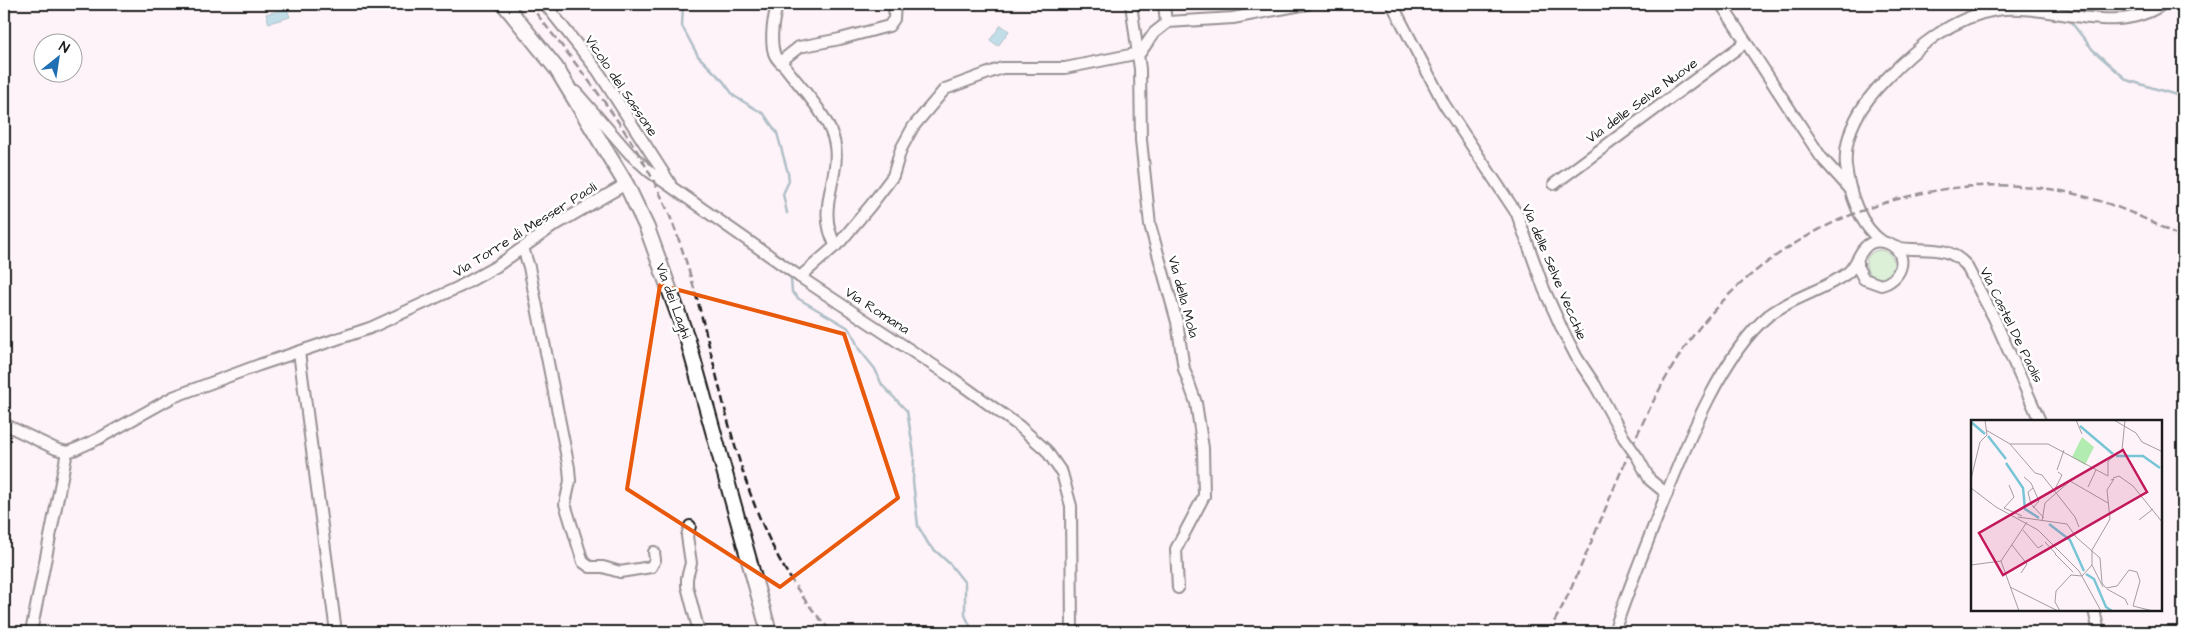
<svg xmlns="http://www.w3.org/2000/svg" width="2187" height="636" font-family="'Architects Daughter',sans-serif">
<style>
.green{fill:#b3ecb0;stroke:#688466}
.water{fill:#78c5d6;stroke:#53818c}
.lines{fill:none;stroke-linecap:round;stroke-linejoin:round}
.stream{stroke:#53818c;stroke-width:2.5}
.street-casing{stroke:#1c1c1c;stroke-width:14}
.secondary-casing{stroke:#1c1c1c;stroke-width:18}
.street{stroke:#fff;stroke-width:10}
.secondary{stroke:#fff;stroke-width:14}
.rail{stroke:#1c1c1c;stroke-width:2.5;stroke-dasharray:8 4;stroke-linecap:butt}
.street-bridge-casing{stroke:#1c1c1c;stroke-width:14;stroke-linecap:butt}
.street-bridge{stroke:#fff;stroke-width:10}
.marked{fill:none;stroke:#e8590c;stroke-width:4;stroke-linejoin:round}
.labels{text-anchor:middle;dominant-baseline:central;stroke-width:5;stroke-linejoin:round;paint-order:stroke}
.street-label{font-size:14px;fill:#1c1c1c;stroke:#fff}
.inset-river{fill:none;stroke:#78c5d6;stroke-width:2.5}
.inset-road{fill:none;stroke:#a49da0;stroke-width:1}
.view{fill:#c2185b;fill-opacity:0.15;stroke:#c2185b;stroke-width:2.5}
.inset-edge{fill:none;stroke:#1c1c1c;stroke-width:2.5}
</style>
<rect width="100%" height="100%" fill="#fef3f8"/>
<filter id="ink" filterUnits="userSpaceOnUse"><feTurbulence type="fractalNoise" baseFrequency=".02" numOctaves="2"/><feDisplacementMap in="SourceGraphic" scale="10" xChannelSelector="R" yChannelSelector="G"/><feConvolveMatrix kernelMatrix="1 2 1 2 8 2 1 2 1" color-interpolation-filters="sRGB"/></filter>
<g filter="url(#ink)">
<circle class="green" cx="1880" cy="264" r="14"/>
<g class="water">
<polygon points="287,9 290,17 269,23 266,14"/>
<polygon points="1001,25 1009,31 998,46 990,40"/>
</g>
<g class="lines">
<g class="stream">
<polyline points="683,4 682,26 698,56 723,81 734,96 764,114 777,133 788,173 789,181 783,194 787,213"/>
<polyline points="2061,4 2065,12"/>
<polyline points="2067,17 2093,50 2127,80 2183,97"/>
<polyline points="791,279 792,292 799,299 847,327 852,333 859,349 875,369 882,385 907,411 914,454 913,481 918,526 929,545 950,564 965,583 965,615 973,632"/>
</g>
<defs>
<g id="street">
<polyline points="545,4 598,71 670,183"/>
<path d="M778,4C773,17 770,39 774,53C776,60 782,63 786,68C802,89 825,112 833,137C845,175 813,205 836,246"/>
<polyline points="1131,4 1140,69 1141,140 1150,225 1177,322 1184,369 1196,403 1203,448 1204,496 1176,549 1178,588"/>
<polyline points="1164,4 1166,23"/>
<polyline points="1392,4 1444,104 1517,214 1544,289 1562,329 1577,358 1595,385 1624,438"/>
<polyline points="1721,4 1821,157 1851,190"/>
<polyline points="780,62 799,47 840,39 889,26 894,19 895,4"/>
<polyline points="576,92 629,153 650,172 800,277 948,375 1019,426 1046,450 1062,473 1071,506 1072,632"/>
<polyline points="1554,184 1746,42"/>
<path d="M1883,242C1860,227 1849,192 1846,166C1843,132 1863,102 1886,79C1916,48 1952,17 1996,10C2052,2 2112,39 2163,4"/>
<path d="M1894,247C1921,253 1945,242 1966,265L1994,318L2040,421"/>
<polyline points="523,248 529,267 569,468 570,481 565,504 583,562 590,567 603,567 620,572 651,567 655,560 654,552"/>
<polyline points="800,277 841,241 871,205 893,176 901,149 913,127 945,89 1002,68 1065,68 1140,53 1154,33 1168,22 1233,18 1307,4"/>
<polyline points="299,352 336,632"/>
<polyline points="4,424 56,449 67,452 76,449 98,439 173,397 259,365 370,328 459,287 497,266 552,227 626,184"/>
<polyline points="1638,458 1650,480 1667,494"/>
<polyline points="690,526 687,536 691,563 687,578 687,586 699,632"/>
<polyline points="2094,610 2099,632"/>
<polyline points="31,632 67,452"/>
<path d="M1614,632C1627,592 1643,554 1658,515C1682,456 1719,356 1769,315C1793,297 1822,291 1846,274C1858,266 1858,249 1871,243C1878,240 1887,242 1893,246C1910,259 1899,281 1881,285L1864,279L1858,268V262"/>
</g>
<polyline id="secondary" points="504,4 556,68 626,184 647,228 688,341 769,632"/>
</defs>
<use href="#street" class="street-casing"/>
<use href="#secondary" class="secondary-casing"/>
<use href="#street" class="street"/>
<use href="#secondary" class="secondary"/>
<g class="rail">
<path d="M529,4C583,74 641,140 673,224C725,359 727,523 832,632"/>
<path d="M1548,632C1565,605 1577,575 1590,545C1617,483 1640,419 1676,361C1752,236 1911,166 2056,190C2101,198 2144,216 2183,239"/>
</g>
<defs>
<polyline id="street-bridge" points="1624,438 1638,458"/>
</defs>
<use href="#street-bridge" class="street-bridge-casing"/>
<use href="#street-bridge" class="street-bridge"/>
</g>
</g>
<path d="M0 0H2187V636H0ZM660,285L844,334L898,498L780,587L627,489Z" fill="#fef3f8" fill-opacity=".55" fill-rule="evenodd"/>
<path class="marked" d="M660,285L844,334L898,498L780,587L627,489Z"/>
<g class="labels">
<g class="street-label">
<text transform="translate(621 86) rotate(56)">Vicolo del Sassone</text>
<text transform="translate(1642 101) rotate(-36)">Via delle Selve Nuove</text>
<text transform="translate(525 230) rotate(-32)">Via Torre di Messer Paoli</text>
<text transform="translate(1554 272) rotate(67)">Via delle Selve Vecchie</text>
<text transform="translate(1183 297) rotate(75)">Via della Mola</text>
<text transform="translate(673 301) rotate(70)">Via dei Laghi</text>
<text transform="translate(877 311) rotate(33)">Via Romana</text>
<text transform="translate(2011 325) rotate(64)">Via Castel De Paolis</text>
</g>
</g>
<g transform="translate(1971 420)">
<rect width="191" height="191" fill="#fef3f8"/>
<path d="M111,17L123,27L114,45L101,37Z" fill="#b3ecb0"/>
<path class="inset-river" d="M0,2L14,14M109,6L142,34M17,16L35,39M145,36H172L189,48M35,43L52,68L54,89L68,98M78,104L99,120L113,151M115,154L123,159L135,187L141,191"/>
<path class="inset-road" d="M105,0L111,14M143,0L165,13L171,22L192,32M15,10L39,24L64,53L71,55L104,97L108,107M39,24H77L137,56M86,50L93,30M137,56V41L151,30L154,0M53,57L60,63L68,81L62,88M142,58L148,56L162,66L192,103M0,59L9,22L16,15L14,0M38,65L43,77L33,88L51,96M117,67L125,50M0,68L25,87L67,110L108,151L130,191M62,68L57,72L60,84L73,98M84,69L91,55L87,52M47,97L96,104L105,117L129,138L131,163L135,168L146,166L158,150L166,152L169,161L162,186M168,100L182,89M71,101L74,83L99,61L137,83M52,110L67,128L72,125M74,122L85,134M41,125L56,144L50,153M121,130L139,99L136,70L143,59L140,60M84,134L102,152M30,141L48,191M0,145L30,141L56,102M121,145L132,167M111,156L121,145V130M39,167L87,191M136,169L154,179L157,185M162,186L182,191M89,191L84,182L85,171L100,155L111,156"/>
<path class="view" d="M152,30L176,72L32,155L8,113Z"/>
<rect width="191" height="191" class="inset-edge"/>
</g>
<rect width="2187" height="636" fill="none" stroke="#fff" stroke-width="20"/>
<rect x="10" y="10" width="2167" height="616" fill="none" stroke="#1c1c1c" stroke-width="2" filter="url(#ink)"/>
<g transform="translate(58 58) rotate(30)"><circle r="24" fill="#ffffff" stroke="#a4a4a4"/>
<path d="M0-4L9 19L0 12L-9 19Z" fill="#1f6fb2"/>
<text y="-8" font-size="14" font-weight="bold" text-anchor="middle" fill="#1c1c1c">N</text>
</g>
</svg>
